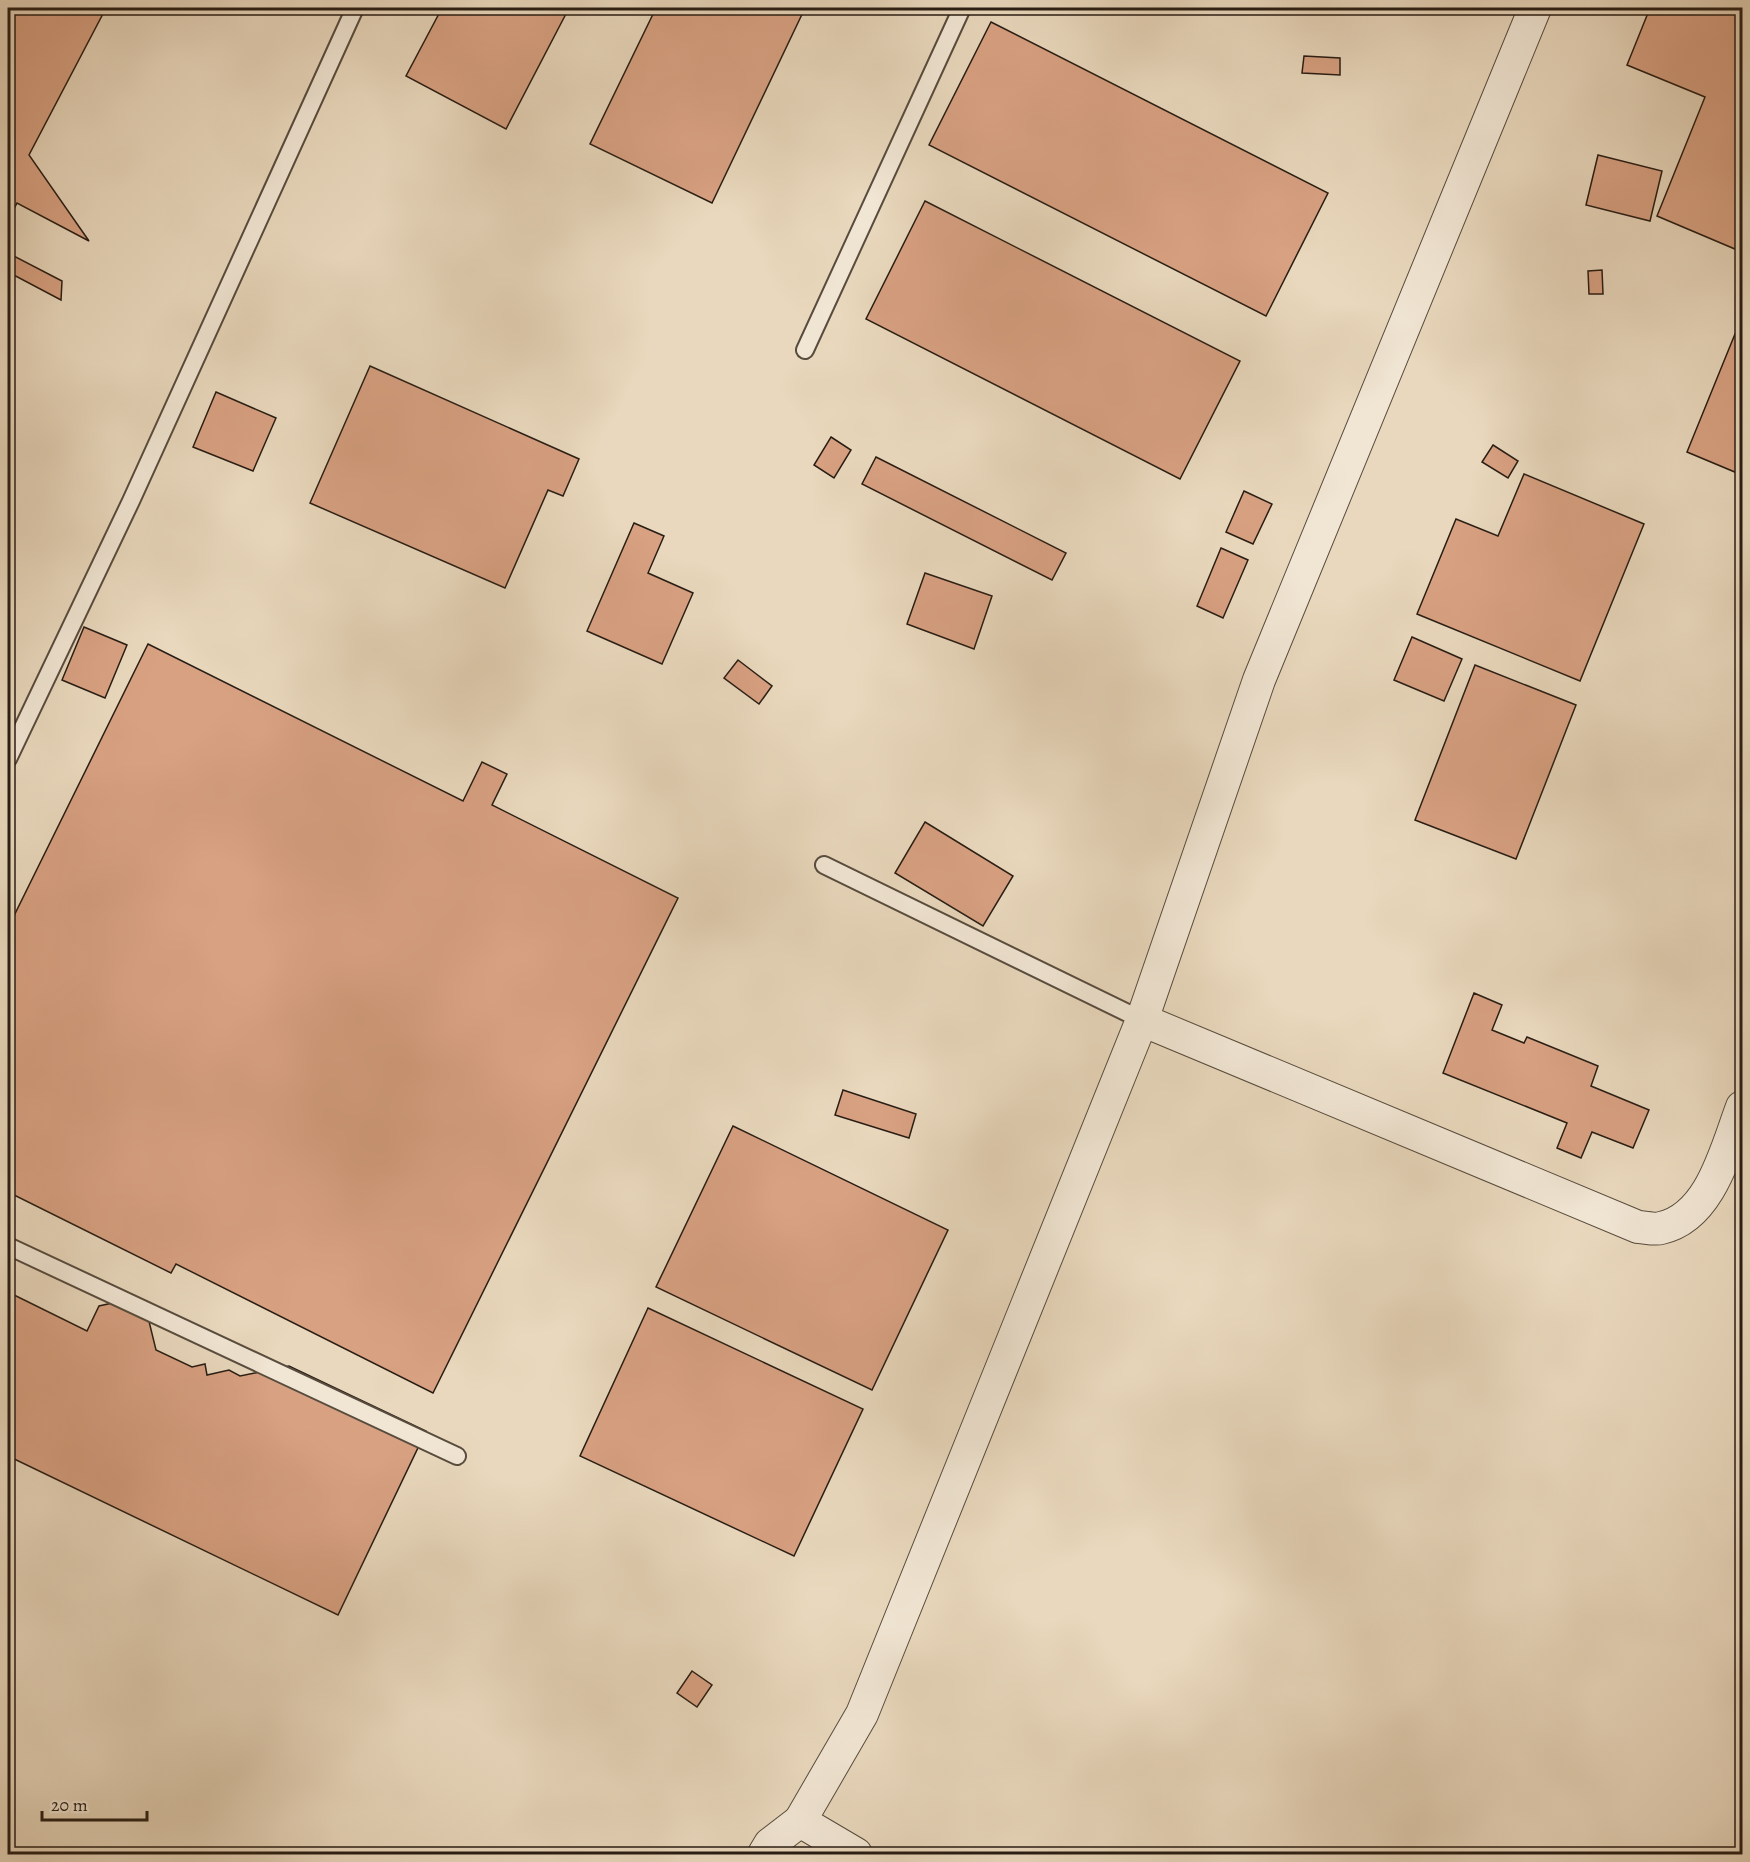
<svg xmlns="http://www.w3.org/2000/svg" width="1750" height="1862" font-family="Alegreya,serif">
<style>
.building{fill:#d8a182;stroke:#281d14;stroke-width:1.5}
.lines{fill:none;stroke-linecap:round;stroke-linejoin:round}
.service-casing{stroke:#584c3e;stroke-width:20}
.minor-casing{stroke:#584c3e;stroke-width:34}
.service{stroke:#f1e6d4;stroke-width:16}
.minor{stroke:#f1e6d4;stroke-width:32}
</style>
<rect width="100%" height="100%" fill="#e9d8bd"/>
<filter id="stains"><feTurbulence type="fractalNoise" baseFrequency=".00333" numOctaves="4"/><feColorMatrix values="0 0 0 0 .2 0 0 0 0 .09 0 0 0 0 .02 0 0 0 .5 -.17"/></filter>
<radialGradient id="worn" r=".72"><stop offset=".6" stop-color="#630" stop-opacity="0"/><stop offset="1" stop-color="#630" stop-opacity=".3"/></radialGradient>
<g class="building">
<polygon points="8,8 106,8 29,155 89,241 17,203 8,221"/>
<polygon points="442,8 569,8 506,129 406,76"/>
<polygon points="656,8 805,8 712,203 590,144"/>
<polygon points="1650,8 1742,8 1742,252 1657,216 1705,97 1627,65"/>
<polygon points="991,22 1328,193 1266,316 929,145"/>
<polygon points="1304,56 1340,58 1340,75 1302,73"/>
<polygon points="1598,155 1662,171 1650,221 1586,205"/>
<polygon points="925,201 1240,361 1180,479 866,319"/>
<polygon points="8,253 62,281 61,300 8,272"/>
<polygon points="1602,270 1603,294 1589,294 1588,271"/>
<polygon points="1735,334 1742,337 1742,475 1687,452"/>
<polygon points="370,366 579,459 563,496 548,490 505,588 310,503"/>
<polygon points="216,392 276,418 253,471 193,447"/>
<polygon points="831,437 851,450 834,478 814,465"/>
<polygon points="1493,445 1518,461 1508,478 1482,462"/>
<polygon points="876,457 1066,553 1052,580 862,484"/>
<polygon points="1524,474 1644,524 1580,681 1417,614 1456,519 1498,536"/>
<polygon points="1244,491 1272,504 1253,544 1226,532"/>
<polygon points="634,523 664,536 648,573 693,593 662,664 587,631"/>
<polygon points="1221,548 1248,560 1223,618 1197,606"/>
<polygon points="925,573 992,596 974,649 907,624"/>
<polygon points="84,627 127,645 105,698 62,680"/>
<polygon points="1412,637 1462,659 1444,701 1394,680"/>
<polygon points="148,644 463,801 482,762 507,774 492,805 678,898 433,1393 176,1264 171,1273 8,1192 8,928"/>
<polygon points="738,660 772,686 759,704 724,678"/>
<polygon points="1475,665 1576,705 1516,859 1415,820"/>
<polygon points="925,822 1013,876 983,926 895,873"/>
<polygon points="1474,993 1502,1005 1492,1030 1524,1043 1527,1037 1598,1066 1591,1086 1649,1110 1633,1148 1592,1132 1581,1158 1557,1148 1567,1123 1443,1073"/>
<polygon points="843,1090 916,1114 909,1138 835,1115"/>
<polygon points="733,1126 948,1230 872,1390 656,1287"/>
<polygon points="8,1292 87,1331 99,1306 126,1300 146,1309 156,1350 192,1367 205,1364 207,1375 229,1370 240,1376 289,1366 426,1431 338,1615 8,1456"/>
<polygon points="648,1308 863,1409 794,1556 580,1456"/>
<polygon points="692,1671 712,1685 697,1707 677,1693"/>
</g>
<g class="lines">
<defs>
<g id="service">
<polyline points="805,350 962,8"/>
<polyline points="8,759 131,501 355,8"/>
<polyline points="824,865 1142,1020"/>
<polyline points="8,1246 457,1456"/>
</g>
<g id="minor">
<path d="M1142,1020L1638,1227C1645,1227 1654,1230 1661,1228C1711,1217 1726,1149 1742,1107"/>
<polyline points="764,1854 770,1844 800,1821"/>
<polyline points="856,1854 800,1821 862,1714 1142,1020 1259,680 1535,8"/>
</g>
</defs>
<use href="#service" class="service-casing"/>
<use href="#minor" class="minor-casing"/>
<use href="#service" class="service"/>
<use href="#minor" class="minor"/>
</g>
<rect width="1750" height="1862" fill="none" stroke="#e9d8bd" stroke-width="30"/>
<rect x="9" y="9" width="1732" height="1844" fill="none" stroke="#281d14" stroke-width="3"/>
<rect x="15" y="15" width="1720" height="1832" fill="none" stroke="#281d14" stroke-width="1.5"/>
<path d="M42 1811v9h105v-9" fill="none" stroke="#281d14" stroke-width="3"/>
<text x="51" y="1811" font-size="18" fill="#281d14" stroke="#f1e6d4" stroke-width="4.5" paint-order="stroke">20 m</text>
<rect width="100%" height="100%" filter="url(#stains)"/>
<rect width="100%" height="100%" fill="url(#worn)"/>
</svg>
